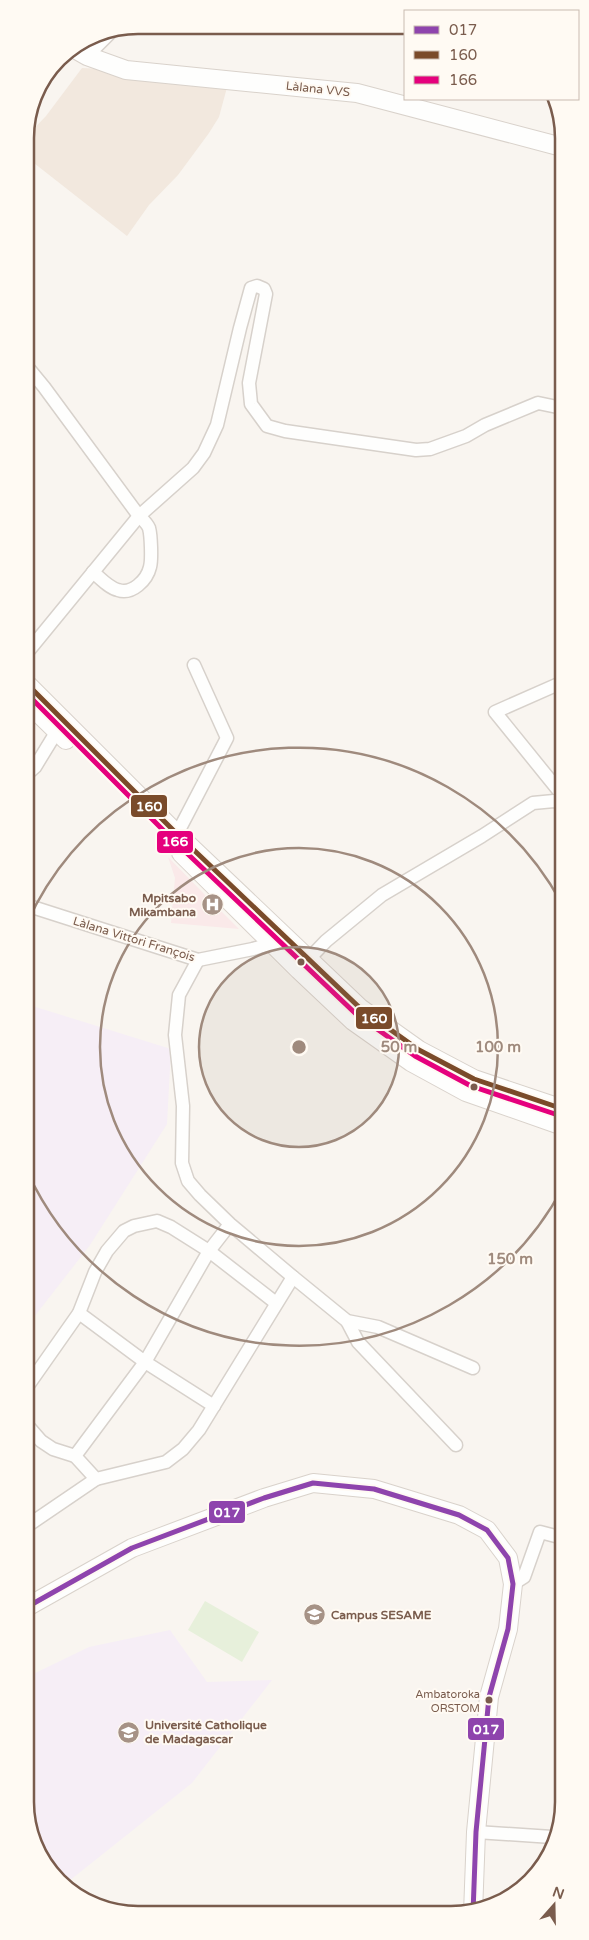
<svg xmlns="http://www.w3.org/2000/svg" width="589" height="1940" font-family="'Varela Round',sans-serif">
<style>
.residential{fill:#f2e8de}
.education{fill:#f6eef6}
.medical{fill:#fae9e9}
.green{fill:#e7f0db}
.lines{fill:none;stroke-linecap:round;stroke-linejoin:round}
.street-casing{stroke:#d7d1cb;stroke-width:15}
.secondary-casing{stroke:#d9d2cb;stroke-width:20}
.street{stroke:#fefefd;stroke-width:12}
.secondary{stroke:#fefefd;stroke-width:18}
.bus-1-casing{stroke:#fffaf3;stroke-width:9}
.bus-2-casing{stroke:#fffaf3;stroke-width:9}
.bus-3-casing{stroke:#fffaf3;stroke-width:9}
.bus-1{stroke:#8e44ad;stroke-width:5}
.bus-2{stroke:#7a4b2a;stroke-width:5}
.bus-3{stroke:#e5007d;stroke-width:5}
.ring{fill:none;stroke:#9f8a7d;stroke-width:2.5}
.bus-dot{fill:#7a5c4d;stroke:#fffaf3;stroke-width:2}
.labels{text-anchor:middle;dominant-baseline:central;stroke-width:4;stroke-linejoin:round;paint-order:stroke}
.bus-label{font-size:11px;fill:#7a5c4d;stroke:#fffaf3;text-anchor:end}
.street-label{font-size:12px;fill:#7a5c4d;stroke:#fffaf3}
.poi-label{font-size:12px;font-weight:bold;fill:#7a5c4d;stroke:#fffaf3;text-anchor:start}
.rim{fill:none;stroke:#7a5c4d;stroke-width:2.5}
.centre{fill:#9f8a7d;stroke:#fffaf3;stroke-width:2.5}
.ring-label{font-size:15px;text-anchor:middle;font-weight:bold;fill:#9f8a7d;stroke:#fffaf3;stroke-width:4;stroke-linejoin:round;paint-order:stroke}
.line-badge{stroke:#fffaf3;stroke-width:2}
.badge-label{font-size:14px;text-anchor:middle;font-weight:bold;fill:#fff}
</style>
<rect width="100%" height="100%" fill="#f9f5f0"/>
<polygon class="residential" points="82,68 126,70 229,80 219,117 209,133 178,175 149,205 127,236 25,156 25,138 46,116"/>
<g class="education">
<polygon points="26,1004 171,1049 167,1124 90,1245 27,1326"/>
<polygon points="170,1630 207,1682 272,1680 192,1783 64,1885 58,1882 27,1824 27,1677 89,1647"/>
</g>
<polygon class="medical" points="168,857 205,895 239,929 171,923 175,878"/>
<polygon class="green" points="205,1601 259,1632 242,1662 188,1630"/>
<g class="lines">
<defs>
<g id="street">
<polyline points="87,56 113,30"/>
<path d="M25,364L44,387L139,516C143,520 147,523 149,528C151,535 152,560 150,567C147,580 132,595 118,590C109,588 100,578 93,572"/>
<polyline points="26,654 139,516 193,468 204,453 217,425 240,328 251,288 257,286 264,289 266,294 249,383 251,404 267,426 285,431 416,450 430,449 466,436 485,425 538,403 562,408"/>
<polyline points="563,682 495,712 563,796"/>
<polyline points="26,775 35,767 57,731"/>
<polyline points="177,834 227,738 194,665"/>
<polyline points="26,905 198,960 253,949 272,943"/>
<polyline points="198,960 179,995 175,1035 183,1106 182,1163 188,1181 200,1195 230,1224 293,1277 199,1430 183,1449 166,1462 96,1479 75,1456 145,1362 209,1251 230,1224"/>
<polyline points="303,965 326,941 382,895 482,836 533,803 554,801 563,803"/>
<polyline points="293,1277 347,1321 378,1327 473,1368"/>
<polyline points="79,1313 145,1362 214,1406"/>
<polyline points="347,1321 358,1342 456,1445"/>
<polyline points="27,1387 79,1313 95,1272 107,1251 124,1231 134,1226 157,1221 171,1227 209,1251 276,1303"/>
<polyline points="27,1425 41,1441 53,1449 75,1456"/>
<polyline points="27,1526 96,1479"/>
<polyline points="513,1584 524,1577 540,1532 563,1538"/>
<polyline points="476,1832 552,1837"/>
</g>
<g id="secondary">
<polyline points="73,48 87,56 126,70 357,93 562,147"/>
<polyline points="26,683 177,834 360,1008 419,1050 474,1079 563,1109"/>
<polyline points="26,701 66,740"/>
<polyline points="181,853 299,970 353,1021 411,1062 466,1092 563,1126"/>
<polyline points="27,1607 132,1548 264,1498 313,1483 374,1489 459,1515 487,1530 508,1558 513,1584 508,1629 489,1697 476,1832 473,1913"/>
</g>
</defs>
<use href="#street" class="street-casing"/>
<use href="#secondary" class="secondary-casing"/>
<use href="#street" class="street"/>
<use href="#secondary" class="secondary"/>
<defs>
<polyline id="bus-1" points="27,1607 132,1548 264,1498 313,1483 374,1489 459,1515 487,1530 508,1558 513,1584 508,1629 489,1697 476,1832 473,1913"/>
<polyline id="bus-2" points="26,683 177,834 360,1008 419,1050 474,1079 563,1109"/>
<polyline id="bus-3" points="26,693 172,839 356,1014 415,1056 471,1086 561,1116"/>
</defs>
<use href="#bus-1" class="bus-1-casing"/>
<use href="#bus-2" class="bus-2-casing"/>
<use href="#bus-3" class="bus-3-casing"/>
<use href="#bus-1" class="bus-1"/>
<use href="#bus-2" class="bus-2"/>
<use href="#bus-3" class="bus-3"/>
</g>
<circle cx="299" cy="1047" r="100" fill="#9f8a7d" fill-opacity=".12"/>
<g class="ring">
<circle cx="299" cy="1047" r="100"/>
<circle cx="299" cy="1047" r="199"/>
<path d="M563 1187A299 299 0 0 1 27 1171M27 923A299 299 0 0 1 562 904"/>
</g>
<defs>
<symbol id="hospital-disc" viewBox="-11 -11 22 22"><circle r="9.5" fill="#a69286" stroke="#fffaf3"/><path d="M-5-5h3v3.5h4V-5h3V5h-3V1.5h-4V5h-3Z" fill="#fff"/></symbol>
<symbol id="university-disc" viewBox="-11 -11 22 22"><circle r="9.5" fill="#a69286" stroke="#fffaf3"/><path d="M0-5L7-2L0 1L-7-2ZM-4 1L0 2.5L4 1V4Q0 6-4 4Z" fill="#fff"/></symbol>
</defs>
<g fill-rule="evenodd">
<use href="#hospital-disc" x="200" y="892" width="25" height="25"/>
<use href="#university-disc" x="302" y="1602" width="25" height="25"/>
<use href="#university-disc" x="116" y="1720" width="25" height="25"/>
</g>
<g class="bus-dot">
<circle cx="301" cy="962" r="4.5"/>
<circle cx="474" cy="1087" r="4.5"/>
<circle cx="489" cy="1700" r="4.5"/>
</g>
<g class="labels">
<g class="bus-label">
<text x="480" y="1694">Ambatoroka<tspan x="480" dy="14">ORSTOM</tspan></text>
</g>
<g class="street-label">
<text transform="translate(318 89) rotate(6)">Làlana VVS</text>
<text transform="translate(134 939) rotate(17)">Làlana Vittori François</text>
</g>
<g class="poi-label">
<text x="196" y="898" text-anchor="end">Mpitsabo<tspan x="196" dy="14">Mikambana</tspan></text>
<text x="331" y="1615">Campus SESAME</text>
<text x="145" y="1725">Université Catholique<tspan x="145" dy="14">de Madagascar</tspan></text>
</g>
</g>
<path d="M0 0H589V1940H0ZM138 34H451A104 104 0 0 1 555 138V1802A104 104 0 0 1 451 1906H138A104 104 0 0 1 34 1802V138A104 104 0 0 1 138 34Z" fill="#fffaf3" fill-rule="evenodd"/>
<path class="rim" d="M138 34H451A104 104 0 0 1 555 138V1802A104 104 0 0 1 451 1906H138A104 104 0 0 1 34 1802V138A104 104 0 0 1 138 34Z"/>
<circle cx="299" cy="1047" r="8" class="centre"/>
<g class="ring-label">
<text x="399" y="1052">50 m</text>
<text x="498" y="1052">100 m</text>
<text x="510" y="1264">150 m</text>
</g>
<g class="line-badge">
<rect x="130" y="794" width="38" height="24" rx="5" fill="#7a4b2a"/>
<rect x="156" y="830" width="38" height="24" rx="5" fill="#e5007d"/>
<rect x="355" y="1006" width="38" height="24" rx="5" fill="#7a4b2a"/>
<rect x="208" y="1500" width="38" height="24" rx="5" fill="#8e44ad"/>
<rect x="467" y="1717" width="38" height="24" rx="5" fill="#8e44ad"/>
</g>
<g class="badge-label">
<text x="149" y="811">160</text>
<text x="175" y="846">166</text>
<text x="374" y="1023">160</text>
<text x="227" y="1517">017</text>
<text x="486" y="1734">017</text>
</g>
<rect x="404" y="10" width="175" height="90" fill="#fffaf3" stroke="#cabbb1"/>
<rect x="414" y="26" width="25" height="8" fill="#8e44ad" stroke="#cabbb1"/>
<text x="449" y="35" font-size="15" fill="#7a5c4d">017</text>
<rect x="414" y="51" width="25" height="8" fill="#7a4b2a" stroke="#cabbb1"/>
<text x="449" y="60" font-size="15" fill="#7a5c4d">160</text>
<rect x="414" y="76" width="25" height="8" fill="#e5007d" stroke="#cabbb1"/>
<text x="449" y="85" font-size="15" fill="#7a5c4d">166</text>
<g transform="translate(554 1905) rotate(20)" stroke="#fffaf3" stroke-width="4" paint-order="stroke">
<path d="M0-4L9 19L0 12L-9 19Z" fill="#7a5c4d"/>
<text y="-8" font-size="14" font-weight="bold" text-anchor="middle" fill="#7a5c4d">N</text>
</g>
</svg>
